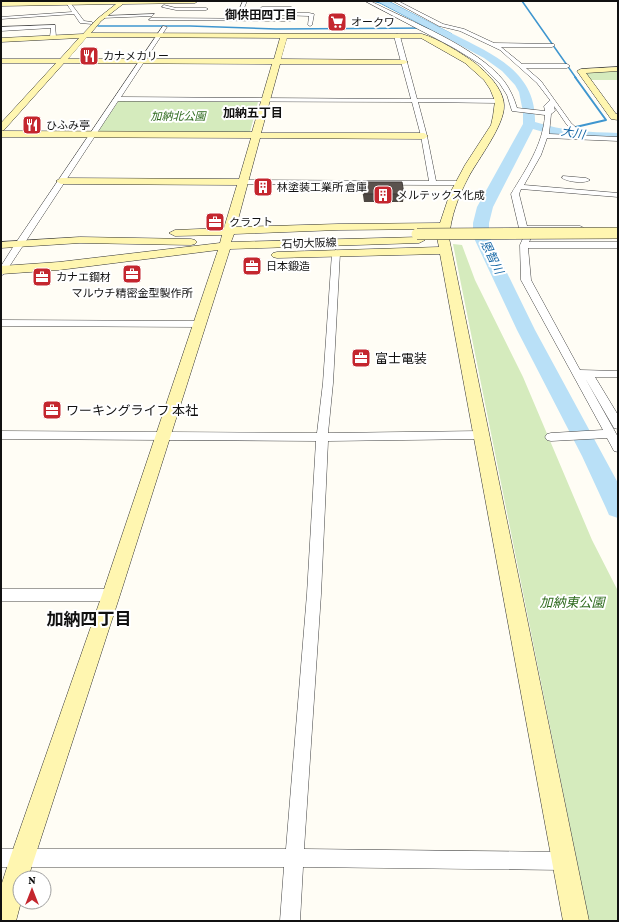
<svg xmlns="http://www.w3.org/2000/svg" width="619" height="922" font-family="'Crimson Pro','Noto Sans JP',serif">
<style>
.green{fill:#d5ebbd}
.water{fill:#b9e0f7;stroke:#3f96cf}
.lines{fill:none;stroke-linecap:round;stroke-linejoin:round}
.stream-far1{stroke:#3f96cf;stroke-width:1.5}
.stream{stroke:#3f96cf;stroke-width:2}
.river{fill:#b9e0f7;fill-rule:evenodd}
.street-casing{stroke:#444;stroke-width:1}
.secondary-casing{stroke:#333;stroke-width:1}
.street{fill:#fff;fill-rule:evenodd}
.secondary{fill:#fff6b0;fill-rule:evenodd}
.secondary-bridge-casing{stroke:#333;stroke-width:12;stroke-linecap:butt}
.secondary-bridge{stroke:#fff6b0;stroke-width:11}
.wall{fill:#4d4742}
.building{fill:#5a524d;stroke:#3f3936}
.labels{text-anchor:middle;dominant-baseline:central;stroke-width:4;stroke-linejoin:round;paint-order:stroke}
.far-poi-label{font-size:11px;fill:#111;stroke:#fff;text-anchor:start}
.far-park-label{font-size:11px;font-style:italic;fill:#2f6b1f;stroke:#fff}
.far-street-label{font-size:11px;fill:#111;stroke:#fff}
.far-neighbourhood-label{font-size:12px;font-weight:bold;fill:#111;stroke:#fff}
.far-water-label{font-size:12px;font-style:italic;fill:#1768a6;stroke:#fff}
.poi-label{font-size:13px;fill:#111;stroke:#fff;text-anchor:start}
.park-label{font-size:13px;font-style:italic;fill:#2f6b1f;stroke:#fff}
.near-neighbourhood-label{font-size:17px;font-weight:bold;fill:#111;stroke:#fff}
</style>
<rect width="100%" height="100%" fill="#fffdf5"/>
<g class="green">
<polygon points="618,70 618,80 590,80 584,73"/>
<polygon points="122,100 255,101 258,102 250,132 101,132 99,130 118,102"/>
<polygon points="453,244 462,245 475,280 523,377 592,540 618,591 618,921 589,921"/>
</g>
<polygon class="water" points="372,1 388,1 452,34 436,32 380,3"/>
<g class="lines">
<g class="stream-far1">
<polyline points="522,1 576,78"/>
<polyline points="98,26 190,26 276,29 432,28"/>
</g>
<polyline class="stream" points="554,132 606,120 575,77"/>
<path class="river" d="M377,1H388C410,12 431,23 453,34C492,54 536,71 535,122C564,131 588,132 618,133V141C588,140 561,138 533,129L493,207L489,223V236L535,330L618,483V518L609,515L606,508L582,456L517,330L473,236V223L477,207L523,124V112L519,92L515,85L502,71L484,58Z"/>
<defs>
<g id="street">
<polygon points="65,1 69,1 84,21 92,22 92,24 80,23 74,14 1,19 1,17 72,12"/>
<polygon points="243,1 247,1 241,15 237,15"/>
<path d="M365,1H370C410,21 477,47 504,81C510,89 514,98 517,108L545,111L544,106L550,100L537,83L500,50L460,31L439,26L393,1H398L443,24L464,29L494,43L554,44V46L552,47H501L522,64H567L570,66L567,68H526L541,81L571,123L581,132L576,133L567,125L554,106L555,111L551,114L549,134L618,137V141L547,138L541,155L524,185L618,193V197L521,189L519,194L527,226H580L584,228L580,230H529L532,236L529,242H618V248H528L531,280L580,370L618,371V377H595L618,415V429L614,428L585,378L618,437V452L614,451L607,438L551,441L547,440L545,437L547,434L551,433L603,430L521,280L520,245L524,236L519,228L511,194C526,169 543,145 545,115L512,111L507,95L500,84L480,64L454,48Z"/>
<polygon points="164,5 176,8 206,8 208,9 206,10 176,10 162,7"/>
<polygon points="262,7 291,7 293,8 291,9 260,9"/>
<polygon points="281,13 309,13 314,14 312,25 310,26 308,25 309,16 279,15"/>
<polygon points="154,14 152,16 102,18 100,17 102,16"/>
<polygon points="151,18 290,19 292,20 290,21 149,20"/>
<polygon points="55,25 56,37 53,39 50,37 51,28 1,31 1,27"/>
<polygon points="163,26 167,27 121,97 411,99 394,36 397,34 400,36 417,99 499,99 502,101 499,103 418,102 427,136 436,181 460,181 464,183 460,185 433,185 242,184 238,182 242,180 429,181 421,136 412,102 118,101 5,273 1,276 1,266 15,244"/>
<path d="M563,176L586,178L590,180C584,184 568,182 562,178Z"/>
<polygon points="336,250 340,253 333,383 328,433 481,431 485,432 487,435 485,438 481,439 328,441 321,594 304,849 564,852 571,854 573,861 571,868 564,870 303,867 300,921 280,921 284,867 1,867 1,849 286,849 307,594 316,441 1,439 1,431 317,433 323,383 332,253"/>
<polygon points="1,320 200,321 205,324 200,327 1,326"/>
<polygon points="1,589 111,589 116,591 118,595 116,599 111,601 1,601"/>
</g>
<g id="secondary">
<path d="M76,1H198L195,3L123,4L101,21L91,33L422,34C439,39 461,53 475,63C487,73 503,88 504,105C505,125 478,159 468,178C458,197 451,216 449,238L589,921H563L440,254L277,258L273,257L271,255L273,253L277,252L439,247L437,238L439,229L338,230L234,234L231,242L419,237L425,240L419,243L230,249L120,595L28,878H20V902H21L16,921H1V886L10,858L102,595L218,250L59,270L1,274V266L59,262L220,243L222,235L175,236L169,233L175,230L224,228L237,185L61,184L56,181L61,178L239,179L251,138L1,137V131L252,132L272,64L64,63L4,130L1,131V123L56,63H1V59H60L79,38L1,42V38L83,34L97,19L116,4L1,6V2ZM87,37H94L280,38L274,59H68ZM287,38H421L465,63L484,80L490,89L495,101L493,116L491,125L465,165L450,193L440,223L338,224L236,227L260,138L424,139L428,136L424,133H261L280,64H404L408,62L404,60L281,59Z"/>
<polygon points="618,67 618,71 586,73 616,114 618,114 618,120 611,119 577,71 581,69"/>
<polygon points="80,237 191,239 195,240 197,242 195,244 191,245 80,243 1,248 1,242"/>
</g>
</defs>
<use href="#street" class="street-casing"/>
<use href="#secondary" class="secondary-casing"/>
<use href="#street" class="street"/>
<use href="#secondary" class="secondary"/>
<defs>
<polyline id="secondary-bridge" points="417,234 618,233"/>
</defs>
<use href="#secondary-bridge" class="secondary-bridge-casing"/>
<use href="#secondary-bridge" class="secondary-bridge"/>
</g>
<polygon class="wall" points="363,182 404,194 403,202 364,202 362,189"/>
<polygon class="building" points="363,182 402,182 404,194 364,194"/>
<defs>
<symbol id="supermarket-square" viewBox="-11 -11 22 22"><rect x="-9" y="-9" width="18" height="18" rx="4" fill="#c4262e" stroke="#fff"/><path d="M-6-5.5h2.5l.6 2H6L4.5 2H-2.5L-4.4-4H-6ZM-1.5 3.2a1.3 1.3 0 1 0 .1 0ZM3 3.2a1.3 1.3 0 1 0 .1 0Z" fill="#fff"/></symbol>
<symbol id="restaurant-square" viewBox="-11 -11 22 22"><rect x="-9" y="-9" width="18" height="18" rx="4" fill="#c4262e" stroke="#fff"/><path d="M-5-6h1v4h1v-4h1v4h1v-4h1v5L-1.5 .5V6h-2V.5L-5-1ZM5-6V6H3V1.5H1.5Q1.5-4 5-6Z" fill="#fff"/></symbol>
<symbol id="building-square" viewBox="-11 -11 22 22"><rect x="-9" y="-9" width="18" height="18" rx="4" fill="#c4262e" stroke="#fff"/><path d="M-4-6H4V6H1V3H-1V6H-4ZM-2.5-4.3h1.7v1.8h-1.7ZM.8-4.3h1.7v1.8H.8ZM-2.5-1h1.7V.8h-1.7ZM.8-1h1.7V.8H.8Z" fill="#fff"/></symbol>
<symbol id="office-square" viewBox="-11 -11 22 22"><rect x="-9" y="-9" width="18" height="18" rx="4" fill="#c4262e" stroke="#fff"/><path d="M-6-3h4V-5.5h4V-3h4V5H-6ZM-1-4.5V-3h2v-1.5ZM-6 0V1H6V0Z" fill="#fff"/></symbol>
</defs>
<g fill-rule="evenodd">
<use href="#supermarket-square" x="326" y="11" width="22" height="22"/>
<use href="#restaurant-square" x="78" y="45" width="22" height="22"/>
<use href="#restaurant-square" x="21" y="114" width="22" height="22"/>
<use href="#building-square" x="252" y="176" width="22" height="22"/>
<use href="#building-square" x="372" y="184" width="22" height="22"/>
<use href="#office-square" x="204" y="211" width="22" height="22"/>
<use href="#office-square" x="241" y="255" width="22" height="22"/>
<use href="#office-square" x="121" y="263" width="22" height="22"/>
<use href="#office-square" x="31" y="266" width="22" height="22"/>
<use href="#office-square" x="350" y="347" width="22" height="22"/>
<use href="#office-square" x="41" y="399" width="22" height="22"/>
</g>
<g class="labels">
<g class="far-poi-label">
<text x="351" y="22">オークワ</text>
<text x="103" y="56">カナメカリー</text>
<text x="46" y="125">ひふみ亭</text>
<text x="277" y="187">林塗装工業所 倉庫</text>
<text x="397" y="195">メルテックス化成</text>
<text x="229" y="222">クラフト</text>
<text x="266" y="266">日本鍛造</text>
<text x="56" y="277">カナエ鋼材</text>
<text x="132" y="293" text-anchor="middle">マルウチ精密金型製作所</text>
</g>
<g class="far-park-label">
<text x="178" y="116">加納北公園</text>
</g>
<g class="far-street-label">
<text transform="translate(309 243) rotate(-2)">石切大阪線</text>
</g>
<g class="far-neighbourhood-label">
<text x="261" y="15">御供田四丁目</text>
<text x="253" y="113">加納五丁目</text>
</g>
<g class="far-water-label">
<text transform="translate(573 133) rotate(9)">大川</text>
<text transform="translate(492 257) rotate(64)">恩智川</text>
</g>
<g class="poi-label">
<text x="375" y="358">富士電装</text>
<text x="66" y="410">ワーキングライフ 本社</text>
</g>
<g class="park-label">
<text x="572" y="602">加納東公園</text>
</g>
<g class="near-neighbourhood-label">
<text x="89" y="619">加納四丁目</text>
</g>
</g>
<rect width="619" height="922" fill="none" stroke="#111111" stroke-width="4"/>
<g transform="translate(32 890)"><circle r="19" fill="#ffffff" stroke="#a0a0a0"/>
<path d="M0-3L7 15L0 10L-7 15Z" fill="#c4262e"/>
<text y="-6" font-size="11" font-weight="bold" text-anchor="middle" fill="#111111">N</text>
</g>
</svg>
